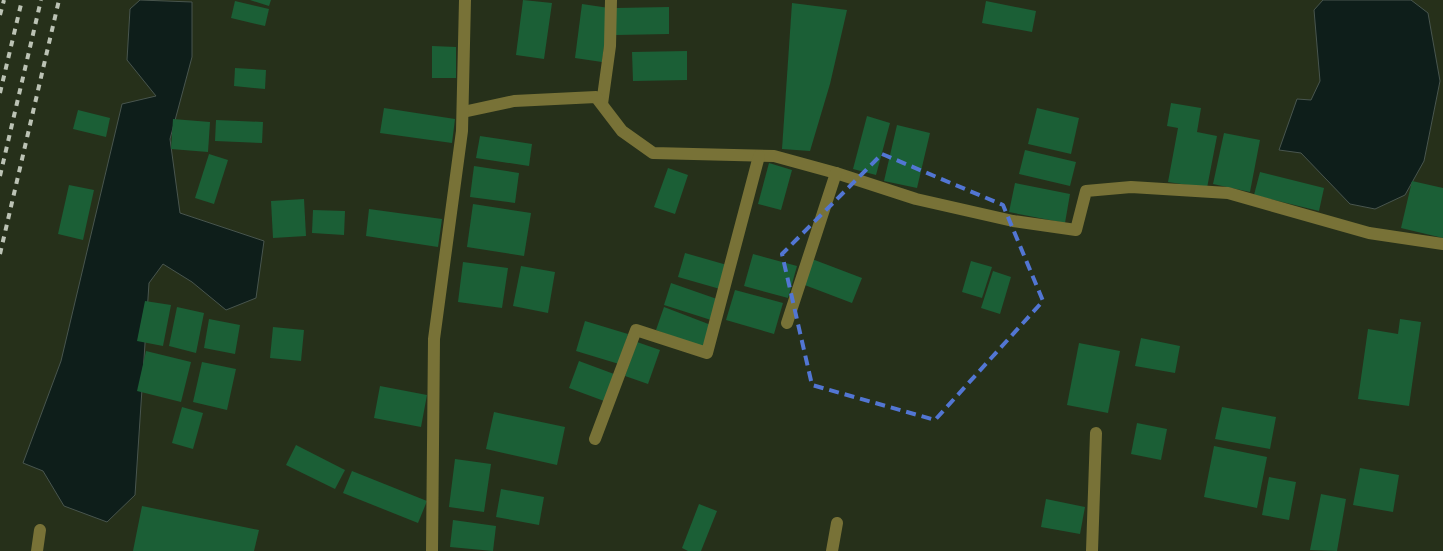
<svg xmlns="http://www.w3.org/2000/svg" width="1443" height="551" font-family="Manrope,sans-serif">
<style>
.water{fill:#0e1e1a;stroke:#48554e}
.building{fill:#1b5f36}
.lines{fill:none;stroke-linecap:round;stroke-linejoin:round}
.minor{stroke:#787237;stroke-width:12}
.rail{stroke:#bcc3b5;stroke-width:4;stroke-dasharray:6 6;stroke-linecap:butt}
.marked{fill:none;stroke:#5276d3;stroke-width:4;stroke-dasharray:10 6;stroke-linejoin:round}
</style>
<rect width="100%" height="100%" fill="#26301a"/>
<g class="water">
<polygon points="140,0 192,2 192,57 170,139 180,213 264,241 256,298 226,310 192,282 163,264 149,283 135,495 107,522 64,506 43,471 23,463 61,361 122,104 156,96 127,60 130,9"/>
<polygon points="1323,0 1411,0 1428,13 1440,81 1424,161 1405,195 1375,209 1350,204 1301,153 1279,150 1297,99 1311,100 1320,81 1314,10"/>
</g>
<g class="building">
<polygon points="250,0 271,0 269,6"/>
<polygon points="523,0 552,3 544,59 516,55"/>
<polygon points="235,1 269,9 265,26 231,18"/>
<polygon points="986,1 1036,11 1032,32 982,23"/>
<polygon points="792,3 847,10 830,84 810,151 782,149"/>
<polygon points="582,4 609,8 602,62 575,58"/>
<polygon points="669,7 669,34 616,35 616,8"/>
<polygon points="432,46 456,47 456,78 432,78"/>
<polygon points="687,51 687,80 633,81 632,52"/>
<polygon points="235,68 266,70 265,89 234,86"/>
<polygon points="1171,103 1201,108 1197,132 1217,136 1207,188 1168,182 1178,128 1167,126"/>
<polygon points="384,108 455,119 452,143 380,133"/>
<polygon points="1037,108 1079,118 1071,154 1028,144"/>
<polygon points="78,110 110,118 106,137 73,129"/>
<polygon points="867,116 890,123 876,175 853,169"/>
<polygon points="173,119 210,122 208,152 171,149"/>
<polygon points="216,120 263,122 262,143 215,141"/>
<polygon points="897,125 930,133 917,188 884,181"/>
<polygon points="1224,133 1260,140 1250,192 1213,184"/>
<polygon points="480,136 532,144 529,166 476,158"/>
<polygon points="1025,150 1076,162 1070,186 1019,174"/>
<polygon points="209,154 228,160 214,204 195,198"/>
<polygon points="769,163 792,170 781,210 758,204"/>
<polygon points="474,166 519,173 515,203 470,197"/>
<polygon points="668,168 688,175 675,214 654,207"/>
<polygon points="1260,172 1324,188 1319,211 1254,195"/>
<polygon points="1412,181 1443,188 1443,238 1401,228"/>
<polygon points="1015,183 1070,194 1065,223 1009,212"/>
<polygon points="69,185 94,190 83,240 58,234"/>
<polygon points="304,199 306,236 273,238 271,201"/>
<polygon points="473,204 531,213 524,256 467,247"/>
<polygon points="369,209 442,219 438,247 366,236"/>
<polygon points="313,210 345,211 344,235 312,233"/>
<polygon points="685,253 727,265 720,289 678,277"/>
<polygon points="753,254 797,266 788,298 744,286"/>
<polygon points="812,259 862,278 852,303 802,284"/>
<polygon points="971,261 992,267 982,298 962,292"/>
<polygon points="463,262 508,268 502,308 458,302"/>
<polygon points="521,266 555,272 548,313 513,306"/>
<polygon points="993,271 1011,277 1000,314 981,308"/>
<polygon points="671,283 717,299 711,320 664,305"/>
<polygon points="735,290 783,303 774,334 726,320"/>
<polygon points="145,301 171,305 163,346 137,341"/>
<polygon points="177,307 204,313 196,353 169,346"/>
<polygon points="664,307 711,325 702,348 656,330"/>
<polygon points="209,319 240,325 235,354 204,348"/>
<polygon points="1400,319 1421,322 1409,406 1358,399 1368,329 1398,334"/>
<polygon points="585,321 628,334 619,364 576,351"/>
<polygon points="273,327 304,330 301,361 270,358"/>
<polygon points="1141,338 1180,346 1175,373 1135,366"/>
<polygon points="637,342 660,350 648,384 625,376"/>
<polygon points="1079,343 1120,351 1108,413 1067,405"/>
<polygon points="146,351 191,362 181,402 137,391"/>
<polygon points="579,361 614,374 604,401 569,388"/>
<polygon points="202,362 236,369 227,410 193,402"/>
<polygon points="380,386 427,395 421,427 374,418"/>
<polygon points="182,407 203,413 193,449 172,443"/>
<polygon points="1222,407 1276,417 1270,449 1215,439"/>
<polygon points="494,412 565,427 557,465 486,449"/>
<polygon points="1137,423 1167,429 1161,460 1131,454"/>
<polygon points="296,445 345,470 335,489 286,465"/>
<polygon points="1214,446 1267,457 1257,508 1204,497"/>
<polygon points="455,459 491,464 484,512 449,507"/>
<polygon points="1360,468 1399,475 1393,512 1353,505"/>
<polygon points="352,471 427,501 418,523 343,493"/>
<polygon points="1269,477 1296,482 1289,520 1262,515"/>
<polygon points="501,489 544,497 539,525 496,517"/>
<polygon points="1321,494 1346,499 1337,551 1310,550"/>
<polygon points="1046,499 1085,507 1080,534 1041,527"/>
<polygon points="699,504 717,511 701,551 688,551 682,548"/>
<polygon points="142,506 259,530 254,551 133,551"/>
<polygon points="453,520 496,526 493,551 450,547"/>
</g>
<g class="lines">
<g class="minor">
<polyline points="602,104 610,46 611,0"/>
<polyline points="463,112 514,101 596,97 622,131 653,153 774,156 836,173 916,199 1013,221 1076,230 1086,191 1131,187 1228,193 1369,233 1443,244"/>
<polyline points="787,323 836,173"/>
<polyline points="595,439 636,330 707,353 759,156"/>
<polyline points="37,551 40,530"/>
<polyline points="432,551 434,339 462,131 465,0"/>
<polyline points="832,551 837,523"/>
<polyline points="1092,551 1096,433"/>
</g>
<g class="rail">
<polyline points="0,15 4,0"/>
<polyline points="0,93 22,0"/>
<polyline points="0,176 41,0"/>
<polyline points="0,254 59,0"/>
</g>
</g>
<path class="marked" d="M882,154L1003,205L1043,301L935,420L812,385L782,254Z"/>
</svg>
